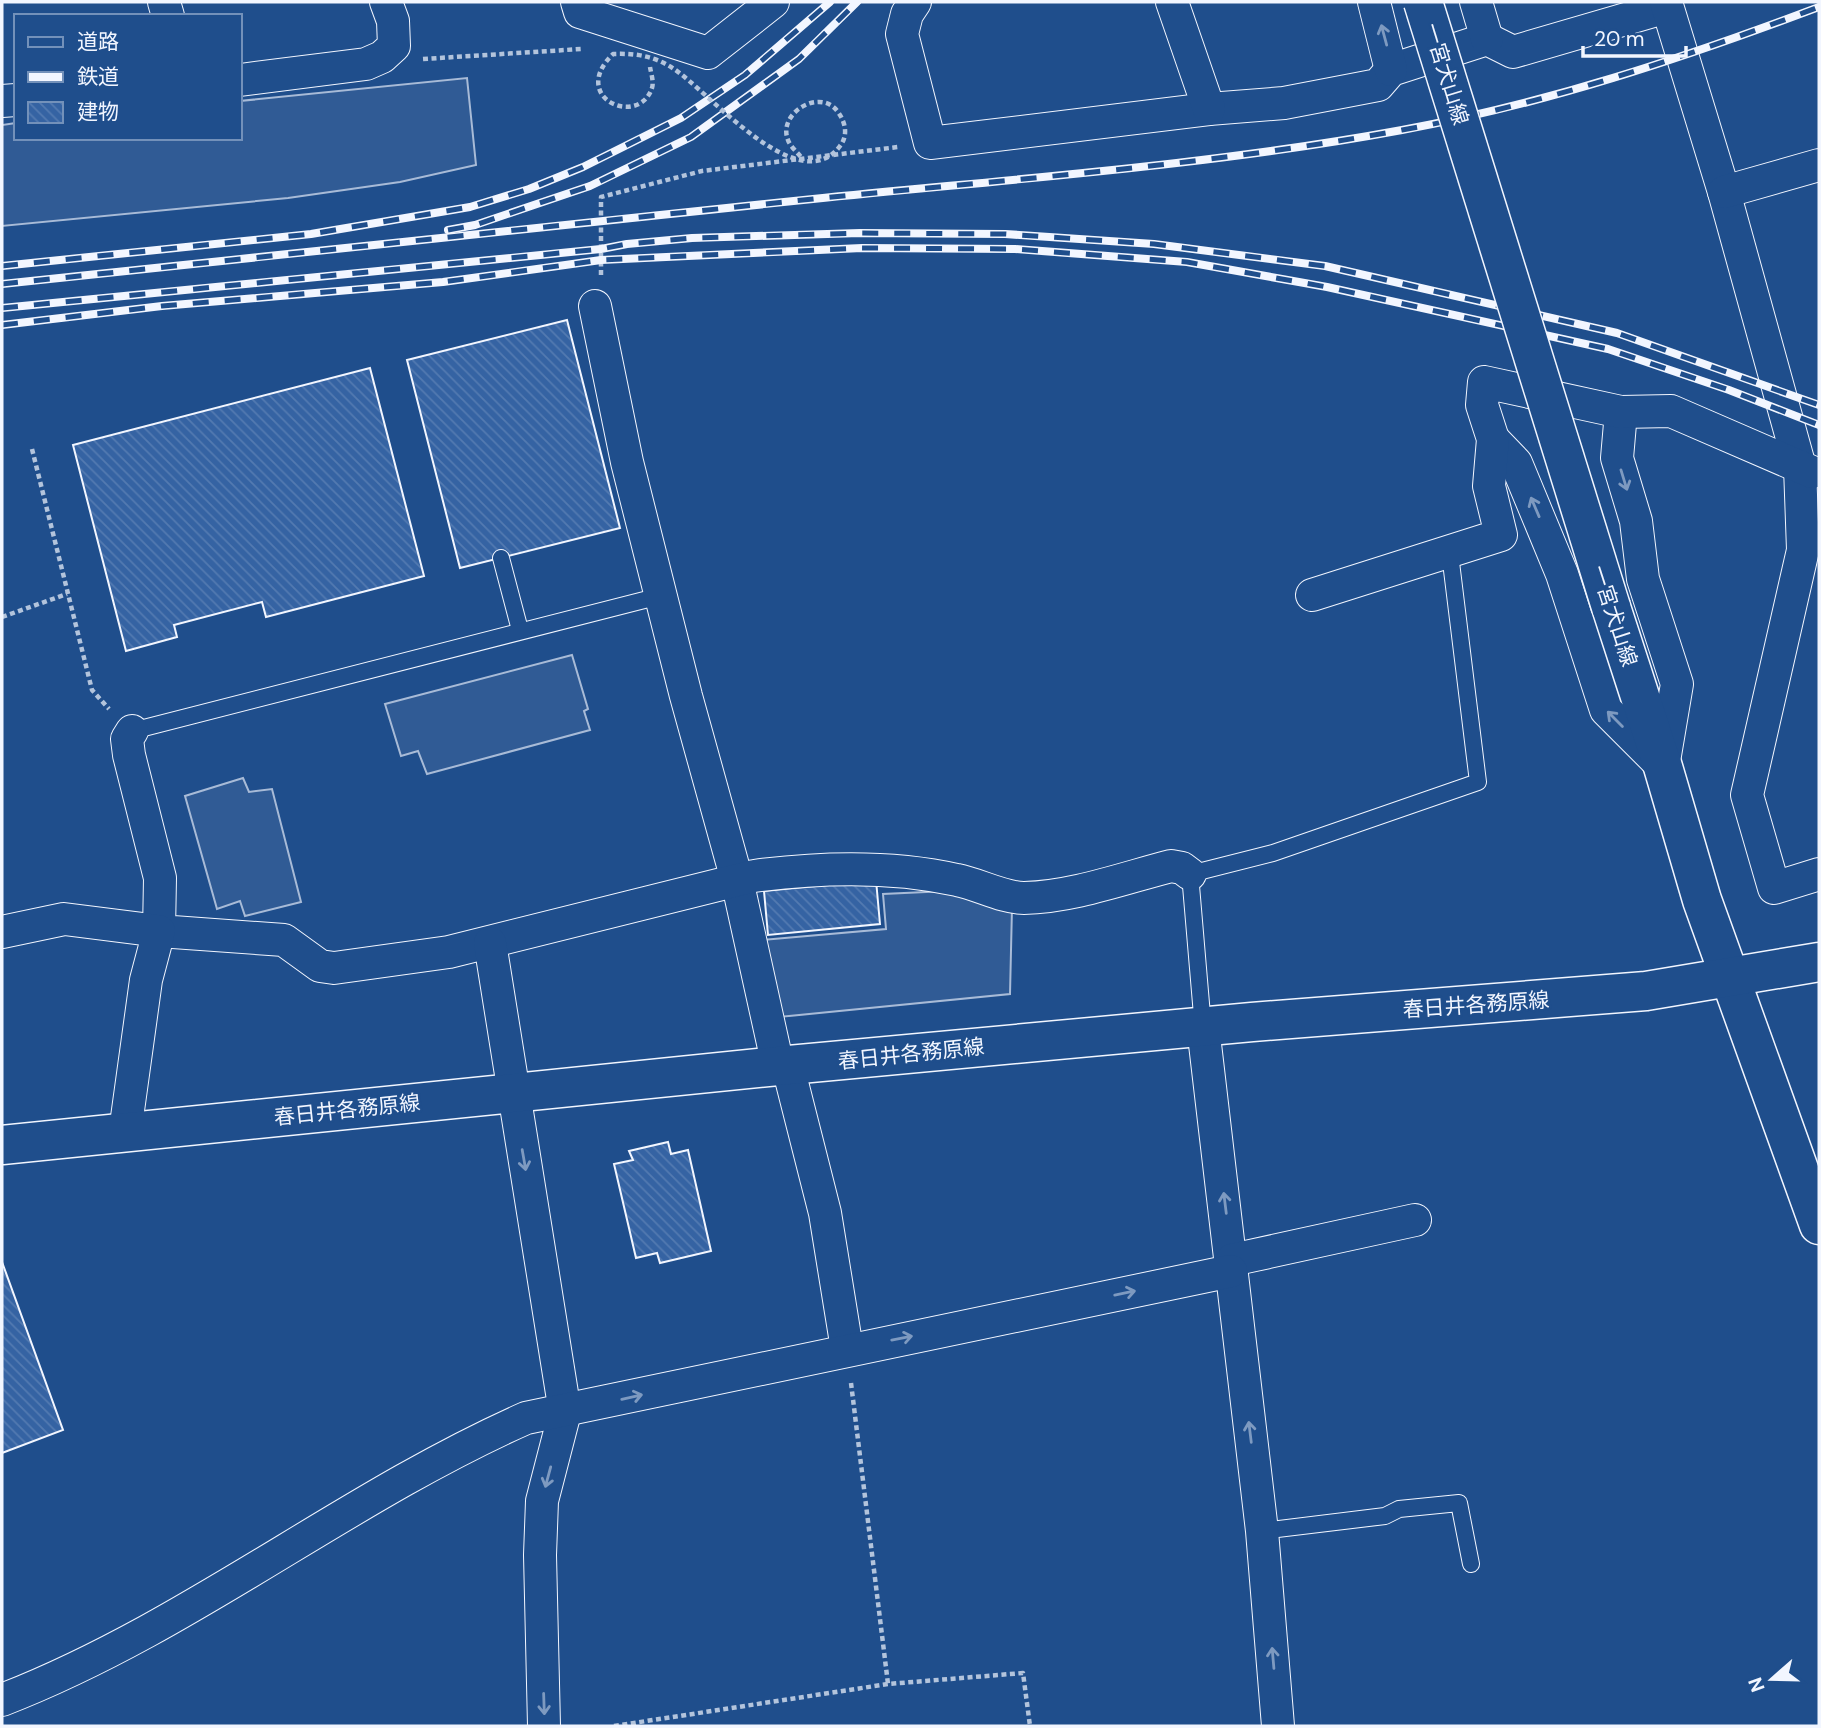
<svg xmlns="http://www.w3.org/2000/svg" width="1821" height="1728" font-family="'DM Sans','Noto Sans JP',sans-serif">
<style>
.built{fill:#305b95;stroke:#a8bbd7;stroke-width:2}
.building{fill:url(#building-back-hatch);stroke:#f2f6ff;stroke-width:2}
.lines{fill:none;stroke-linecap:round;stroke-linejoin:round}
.lane-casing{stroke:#f2f6ff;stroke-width:18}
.street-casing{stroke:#f2f6ff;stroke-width:34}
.primary-casing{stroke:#f2f6ff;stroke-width:41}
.path{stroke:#b3c4dc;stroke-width:4.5;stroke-dasharray:5 3.5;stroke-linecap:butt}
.lane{stroke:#1f4e8c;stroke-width:16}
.street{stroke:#1f4e8c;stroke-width:32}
.primary{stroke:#1f4e8c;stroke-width:38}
.rail-casing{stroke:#f2f6ff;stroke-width:8}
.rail{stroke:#1f4e8c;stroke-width:5;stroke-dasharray:16;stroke-linecap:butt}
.primary-bridge-casing{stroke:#f2f6ff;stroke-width:41;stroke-linecap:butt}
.path-bridge{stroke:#b3c4dc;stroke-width:4.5;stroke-dasharray:5 3.5;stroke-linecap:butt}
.primary-bridge{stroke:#1f4e8c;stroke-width:38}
.oneway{stroke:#7e9ac0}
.labels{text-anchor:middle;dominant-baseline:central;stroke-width:5;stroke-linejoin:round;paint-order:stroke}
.street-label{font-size:21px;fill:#f2f6ff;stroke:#1f4e8c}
</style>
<defs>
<pattern id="building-back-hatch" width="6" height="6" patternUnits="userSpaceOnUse" patternTransform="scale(1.75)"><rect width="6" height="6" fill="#3563a3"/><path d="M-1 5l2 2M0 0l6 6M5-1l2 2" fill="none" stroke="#537ab1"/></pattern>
</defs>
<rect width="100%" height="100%" fill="#1f4e8c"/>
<g class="built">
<polygon points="467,78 476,165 400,182 288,198 2,226 2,125 16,123 16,138 240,138 240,101"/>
<polygon points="572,655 588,709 584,711 590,730 427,774 418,751 401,756 385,704"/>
<polygon points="243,778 249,792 272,789 301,902 245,916 240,901 217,909 185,796"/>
<polygon points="948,891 1012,907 1010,994 779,1017 762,940 886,929 883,894"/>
</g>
<g class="building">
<polygon points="567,320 620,528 460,568 407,360"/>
<polygon points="370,368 424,576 266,617 262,602 174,625 177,637 126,651 73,445"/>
<polygon points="876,880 880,924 768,935 764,891"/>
<polygon points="668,1142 671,1154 688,1150 711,1251 660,1263 657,1253 636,1258 614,1164 633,1160 629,1151"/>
<polygon points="2,1262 63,1430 2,1453"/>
</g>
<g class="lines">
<defs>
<g id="lane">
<polyline points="501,558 520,630"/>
<polyline points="132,731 660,596"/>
<polyline points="1203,1027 1190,874 1273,853 1478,782 1450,554"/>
<polyline points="1262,1531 1385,1516 1399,1509 1459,1503 1471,1564"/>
</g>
<g id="street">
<polyline points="164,2 168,16"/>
<polyline points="577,2 580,12 708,53 773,2"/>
<polyline points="915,2 907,14 902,34 930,143 1209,109 1284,103 1378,85 1391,70 1487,39 1513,52 1667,7"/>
<polyline points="1172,2 1209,109"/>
<polyline points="1374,2 1391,70"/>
<polyline points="1476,2 1487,39"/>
<polyline points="1666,2 1724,192 1800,467 1803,550 1747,795 1774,888 1819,874"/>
<polyline points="240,80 366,64 382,57 394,46 393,21 386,2"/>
<polyline points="2,101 16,100"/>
<polyline points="1724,192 1819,165"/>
<polyline points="595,306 627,462 686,696 737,880 778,1066"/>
<polyline points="1621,412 1617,458 1636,521 1643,579 1677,684 1663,767"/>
<polyline points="1493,439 1516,463 1562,574 1606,710 1662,766"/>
<polyline points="1312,595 1501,535 1489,486 1493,439 1482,405 1484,382 1621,412 1671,411 1812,472"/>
<path d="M132,731L127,739L129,755L160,878L159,931L284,940L320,966L334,968L449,952L754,876C822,867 890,865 957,880C978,884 1003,898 1024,898C1073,897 1124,878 1171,866L1182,868L1190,874"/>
<polyline points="2,932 64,919 159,931 146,980 125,1132"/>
<polyline points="490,943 565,1412 542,1501 540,1555 544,1726"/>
<polyline points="1203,1027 1262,1531 1278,1726"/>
<polyline points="788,1067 825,1213 847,1349"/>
<polyline points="1232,1260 1415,1220"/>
<path d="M2,1700C188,1628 345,1498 526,1418L1231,1271"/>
</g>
<g id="primary">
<polyline points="1611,607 1663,767 1702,900 1819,1225"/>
<polyline points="2,1145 778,1066 1252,1022 1646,991 1819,962"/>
</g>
</defs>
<use href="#lane" class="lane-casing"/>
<use href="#street" class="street-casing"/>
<use href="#primary" class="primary-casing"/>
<g class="path">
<polyline points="423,59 581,49"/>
<polyline points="601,275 601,197 702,171 898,147"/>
<polyline points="32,449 92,690 109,709"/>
<polyline points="2,617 67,594"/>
<polyline points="851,1383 888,1684"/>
<polyline points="614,1726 888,1684 1023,1673 1030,1726"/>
</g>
<use href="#lane" class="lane"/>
<use href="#street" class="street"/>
<use href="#primary" class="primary"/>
<defs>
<g id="rail">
<polyline points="448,230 475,225 590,186 691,137 799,59 857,2"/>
<polyline points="2,266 311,234 470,207 529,189 583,167 681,118 745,75 830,2"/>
<path d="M2,284C272,256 543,227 813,199C1010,179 1207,166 1402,130C1545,104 1683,58 1819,7"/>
<polyline points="2,308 601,249 627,244 692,238 860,233 1005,234 1154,244 1325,266 1617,333 1819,405"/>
<polyline points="2,325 162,306 443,282 601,260 862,248 1015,249 1187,262 1327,287 1608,349 1729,390 1819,425"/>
</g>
</defs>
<use href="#rail" class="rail-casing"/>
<use href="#rail" class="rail"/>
<defs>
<polyline id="primary-bridge" points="1423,2 1611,607"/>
</defs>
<use href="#primary-bridge" class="primary-bridge-casing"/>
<path class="path-bridge" d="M650,67C651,73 654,82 652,88C639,128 568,98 613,54C635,53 655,56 674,69C709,92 799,201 840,146C848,136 846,123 838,112C821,87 777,113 788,140C790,146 797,152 801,157"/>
<use href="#primary-bridge" class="primary-bridge"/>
</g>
<defs><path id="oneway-shaft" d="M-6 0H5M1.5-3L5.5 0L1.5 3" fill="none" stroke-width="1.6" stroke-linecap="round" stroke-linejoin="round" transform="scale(1.75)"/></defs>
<g class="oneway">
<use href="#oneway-shaft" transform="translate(1384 35) rotate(-105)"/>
<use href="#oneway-shaft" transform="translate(1624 480) rotate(73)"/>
<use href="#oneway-shaft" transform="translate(1535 507) rotate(-113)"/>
<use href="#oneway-shaft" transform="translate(1615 719) rotate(-135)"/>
<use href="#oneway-shaft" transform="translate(524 1160) rotate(80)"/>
<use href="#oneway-shaft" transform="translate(1225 1203) rotate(-97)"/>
<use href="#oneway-shaft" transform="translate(1125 1293) rotate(-12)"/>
<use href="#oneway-shaft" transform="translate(902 1338) rotate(-11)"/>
<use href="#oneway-shaft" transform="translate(632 1397) rotate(-13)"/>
<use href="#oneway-shaft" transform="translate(1250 1432) rotate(-97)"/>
<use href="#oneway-shaft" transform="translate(548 1477) rotate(105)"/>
<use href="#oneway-shaft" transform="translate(1273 1658) rotate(-95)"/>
<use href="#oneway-shaft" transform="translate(544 1704) rotate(88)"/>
</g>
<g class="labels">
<g class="street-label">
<text transform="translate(1446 74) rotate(73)">一宮犬山線</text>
<text transform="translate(1614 616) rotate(72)">一宮犬山線</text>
<text transform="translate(1476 1005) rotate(-4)">春日井各務原線</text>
<text transform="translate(911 1054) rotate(-6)">春日井各務原線</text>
<text transform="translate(347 1110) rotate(-6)">春日井各務原線</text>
</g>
</g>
<rect width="1821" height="1728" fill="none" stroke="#f2f6ff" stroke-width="7"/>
<rect x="14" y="14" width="228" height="126" fill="#1f4e8c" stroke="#7391ba" stroke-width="2"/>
<rect x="28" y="37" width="35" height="10" fill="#1f4e8c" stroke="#7391ba" stroke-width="2"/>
<text x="77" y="49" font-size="21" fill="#f2f6ff">道路</text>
<rect x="28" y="72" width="35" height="10" fill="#f2f6ff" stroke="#7391ba" stroke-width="2"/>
<text x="77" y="84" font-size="21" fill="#f2f6ff">鉄道</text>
<rect x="28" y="102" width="35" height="21" fill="url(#building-back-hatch)" stroke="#7391ba" stroke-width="2"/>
<text x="77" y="119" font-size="21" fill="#f2f6ff">建物</text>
<g transform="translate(1772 1679) rotate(250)" stroke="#1f4e8c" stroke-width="5" paint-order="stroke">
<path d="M0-5L12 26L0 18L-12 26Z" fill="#f2f6ff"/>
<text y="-10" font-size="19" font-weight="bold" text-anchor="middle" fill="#f2f6ff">N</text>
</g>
<path d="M1583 46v10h103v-10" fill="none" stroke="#f2f6ff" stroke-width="3.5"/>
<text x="1594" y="46" font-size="21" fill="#f2f6ff" stroke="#1f4e8c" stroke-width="5" paint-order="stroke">20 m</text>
</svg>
